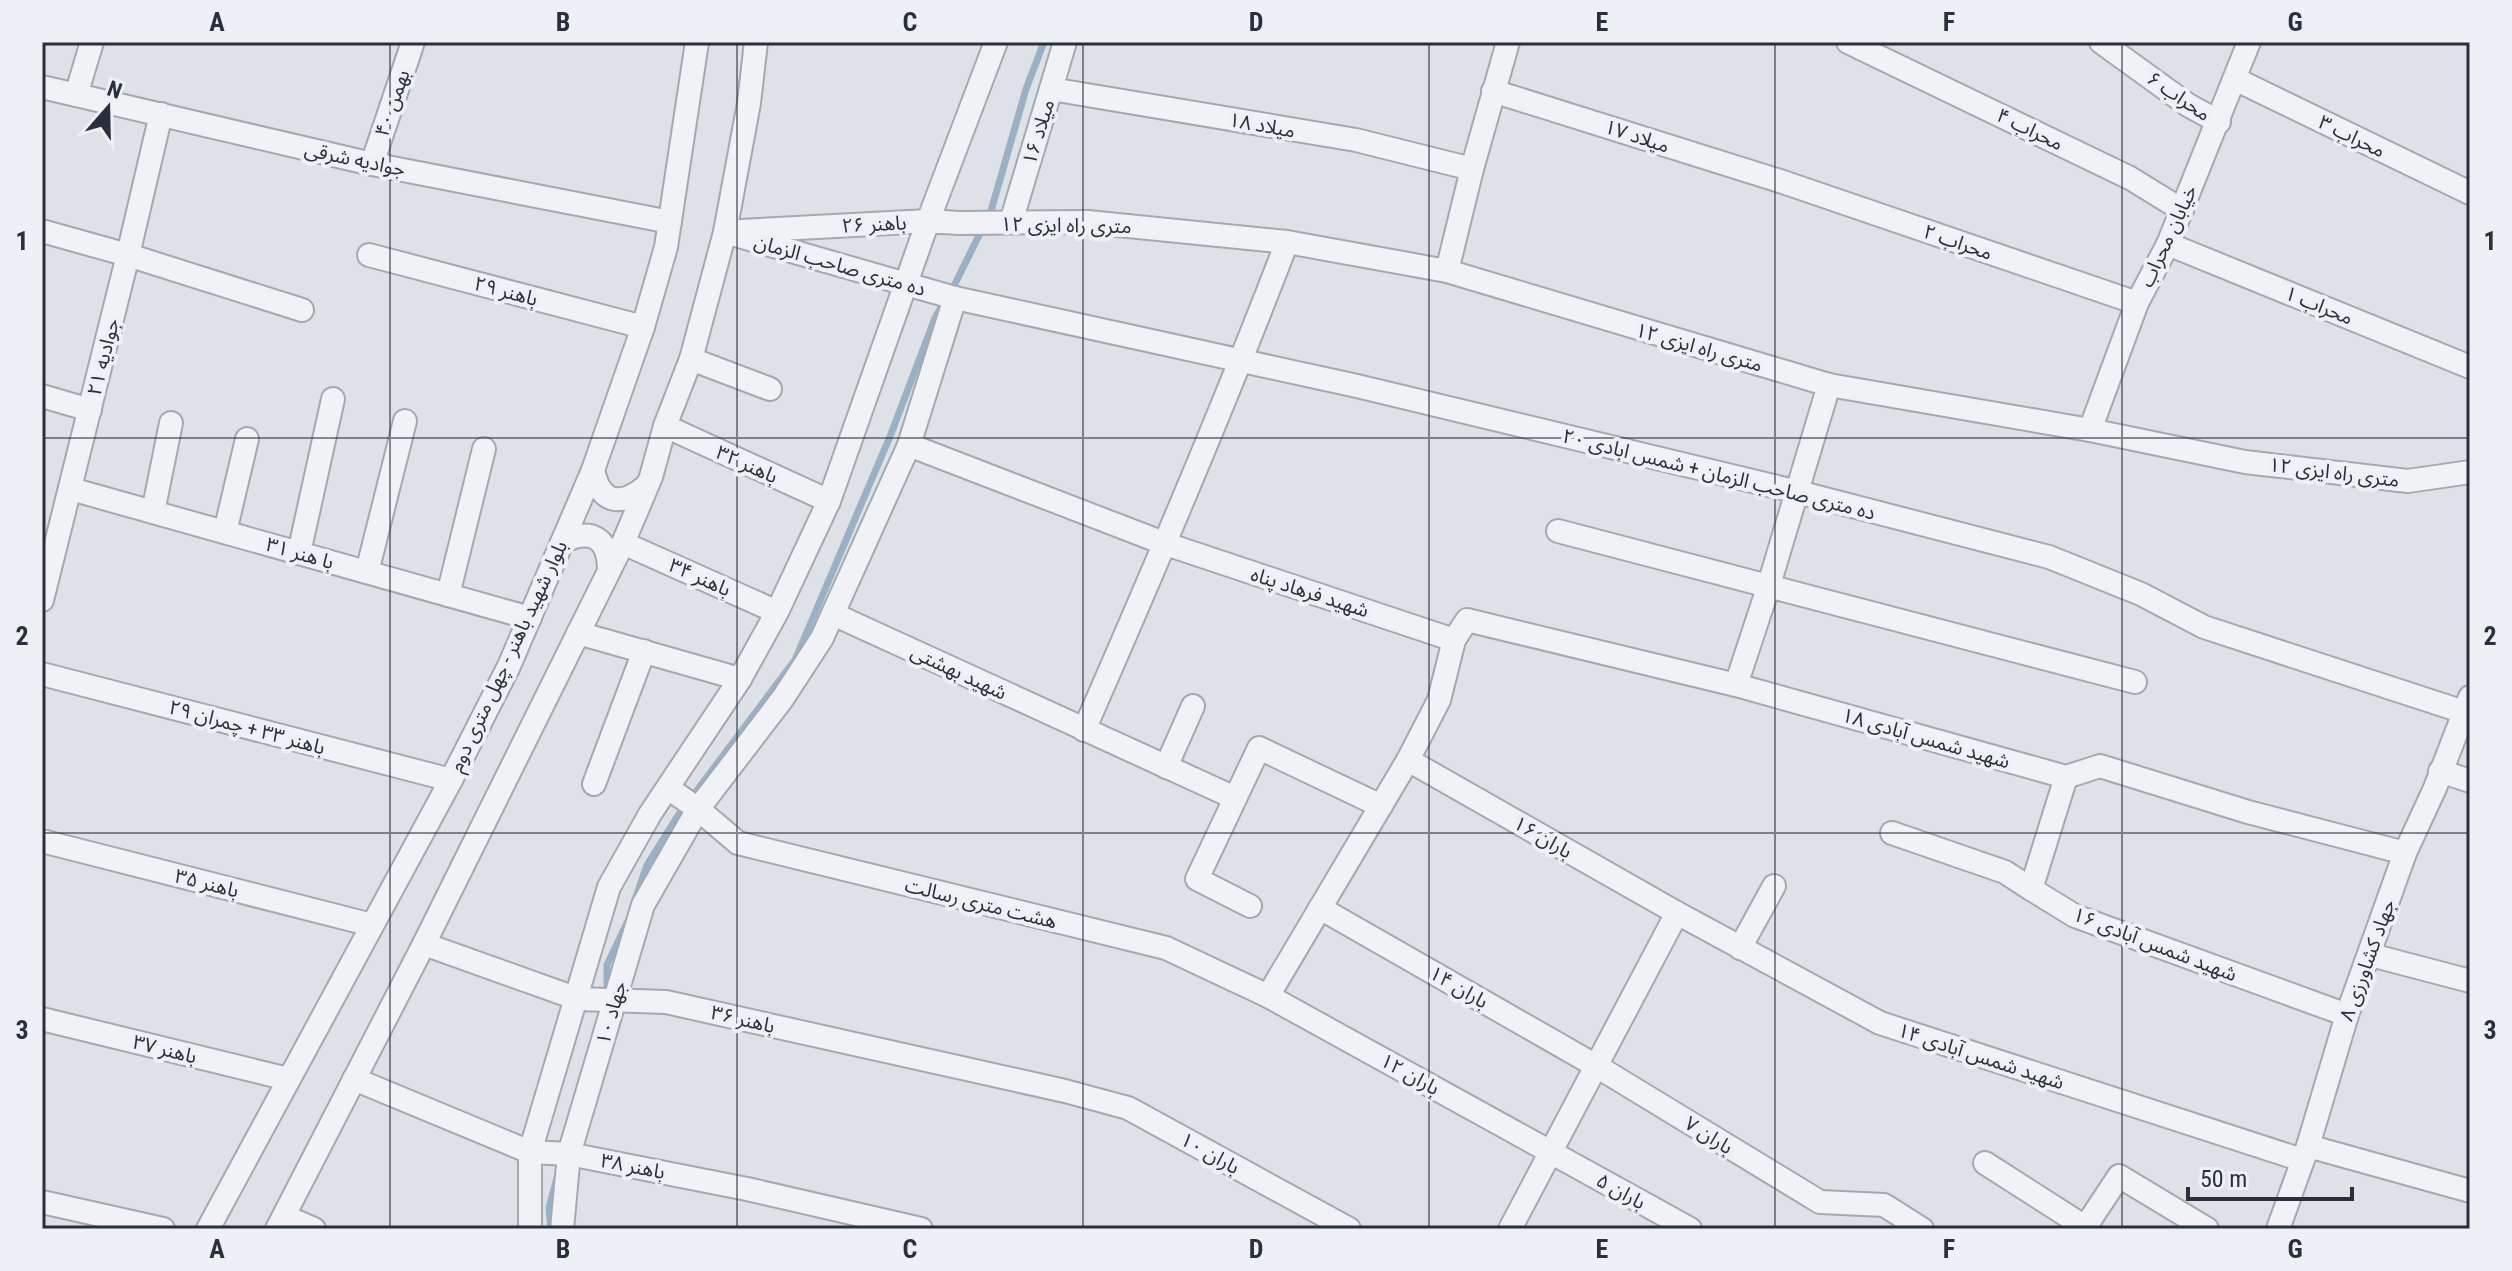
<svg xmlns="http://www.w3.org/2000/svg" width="2512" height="1271" font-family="'Roboto Condensed','Noto Sans Arabic',sans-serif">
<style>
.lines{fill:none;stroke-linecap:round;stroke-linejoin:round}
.stream{stroke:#9ab1c5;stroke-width:7}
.minor-casing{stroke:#a4a9b1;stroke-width:26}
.minor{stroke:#f0f2f5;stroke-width:22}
.grid{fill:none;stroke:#28303d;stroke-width:2;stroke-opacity:0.55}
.labels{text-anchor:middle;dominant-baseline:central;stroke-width:8;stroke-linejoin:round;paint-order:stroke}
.street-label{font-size:20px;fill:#28303d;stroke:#edf1f5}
.neatline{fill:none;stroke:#28303d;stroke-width:3}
.grid-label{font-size:26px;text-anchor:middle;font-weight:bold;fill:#28303d}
</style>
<rect width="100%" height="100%" fill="#dee2e7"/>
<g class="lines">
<g class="stream">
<polyline points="950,294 991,211 1026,89 1044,42"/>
<polyline points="635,900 647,865 677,817 795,660 891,434 935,318 943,304"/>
<polyline points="607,994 607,965 627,923"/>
<polyline points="551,1229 549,1208 557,1178"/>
</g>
<defs>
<g id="minor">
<polyline points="1848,42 2130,178 2182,210"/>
<polyline points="2101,42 2188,105 2219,122"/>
<polyline points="2235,79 2470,193"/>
<polyline points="42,87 372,164 670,222"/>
<polyline points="1051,89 1356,140 1472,169"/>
<polyline points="1493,91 1780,181 2137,303"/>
<polyline points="76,95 92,42"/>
<polyline points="372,164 413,42"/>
<polyline points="1011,222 1065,42"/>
<polyline points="42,231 128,255 302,310"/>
<polyline points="741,231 928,221 996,42"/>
<polyline points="725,232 955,298 1357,386 1798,492 2049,557 2141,594 2204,627 2464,712"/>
<polyline points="2168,244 2470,367"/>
<polyline points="369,255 643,327"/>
<polyline points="1447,271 1472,169 1508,42"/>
<polyline points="691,359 770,389"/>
<polyline points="42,396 90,410"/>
<polyline points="665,426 829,501"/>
<polyline points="2090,430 2137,303 2168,244 2249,42"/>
<polyline points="909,445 1166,544 1454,640"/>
<path d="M593,470C600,502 619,508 645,487"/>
<polyline points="71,489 530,618"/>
<polyline points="153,512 171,423"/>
<polyline points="1558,531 2135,682"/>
<polyline points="225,532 247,439"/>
<path d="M562,542C591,528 608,537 609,569"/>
<polyline points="623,543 777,612"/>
<polyline points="299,553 333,399"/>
<polyline points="367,572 405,421"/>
<polyline points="448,595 484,449"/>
<polyline points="42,600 128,255 161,114"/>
<polyline points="833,614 1235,798"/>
<polyline points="578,633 740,679"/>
<polyline points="42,674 451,780"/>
<polyline points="1736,685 1768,588 1829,385"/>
<path d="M1084,730C1155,568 1224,407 1287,242"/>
<polyline points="1408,760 1677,913 1880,1023 2302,1160"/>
<polyline points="1166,767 1193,706"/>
<polyline points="2440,771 2470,781"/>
<polyline points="2066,777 2031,889 2075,916 2347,1015"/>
<polyline points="594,784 644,651"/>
<polyline points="668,788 698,809 738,843 1166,948 1268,996 1690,1229"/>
<polyline points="1892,833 2005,872 2031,889"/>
<polyline points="42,841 372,925"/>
<polyline points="1250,906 1197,879 1259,748 1381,806"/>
<polyline points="1320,908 1598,1067 1820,1202 1884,1205 1922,1229"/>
<polyline points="424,944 578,999 666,1002 1065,1091 1128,1108 1349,1229"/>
<polyline points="1740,948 1774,886"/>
<polyline points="2371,955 2470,981"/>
<polyline points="1268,996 1408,760 1439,700 1454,640 1467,620 1736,685 2066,777 2100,766 2248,812 2405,853"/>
<polyline points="42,1019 288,1079"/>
<polyline points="354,1079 530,1152 569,1154 747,1189 921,1229"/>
<polyline points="2308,1146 2470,1191"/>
<polyline points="1985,1163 2085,1227"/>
<polyline points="42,1202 163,1229"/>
<polyline points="284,1216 314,1229"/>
<polyline points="208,1229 451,780 509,666 593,470 643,327 666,247 697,42"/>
<polyline points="277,1229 424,944 623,543 651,477 665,426 691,359 725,232 749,103 756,42"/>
<polyline points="530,1229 530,1152 609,887 650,814 740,679 777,612 829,501 928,221 959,223 1088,222 1287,242 1447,271 1829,385 2090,430 2245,462 2408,481 2470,472"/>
<polyline points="562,1229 569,1154 643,905 698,809 783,698 822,638 909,445 955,298"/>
<polyline points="1510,1229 1677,913"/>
<polyline points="2084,1229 2119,1176 2207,1229"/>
<polyline points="2278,1229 2308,1146 2347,1015 2405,853 2435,788 2470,697"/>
</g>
</defs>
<use href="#minor" class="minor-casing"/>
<use href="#minor" class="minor"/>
</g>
<path class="grid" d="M390,42V1229M737,42V1229M1083,42V1229M1429,42V1229M1775,42V1229M2122,42V1229M42,438H2470M42,833H2470"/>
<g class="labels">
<g class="street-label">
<text transform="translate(2179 96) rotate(34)">محراب ۶</text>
<text transform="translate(392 103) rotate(-71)">بهمن ۴۰</text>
<text transform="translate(1262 125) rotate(10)">میلاد ۱۸</text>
<text transform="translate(2030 129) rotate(26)">محراب ۴</text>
<text transform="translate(1038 132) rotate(-73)">میلاد ۱۶</text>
<text transform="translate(1637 136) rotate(18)">میلاد ۱۷</text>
<text transform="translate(2352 136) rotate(26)">محراب ۳</text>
<text transform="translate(355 159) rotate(12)">جوادیه شرقی</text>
<text transform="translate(874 224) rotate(-3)">باهنر ۲۶</text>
<text transform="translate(1066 225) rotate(1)">۱۲ متری راه ایزی</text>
<text transform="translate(2168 236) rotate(-65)">خیابان محراب</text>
<text transform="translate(1958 242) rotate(19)">محراب ۲</text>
<text transform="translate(840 265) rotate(16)">ده متری صاحب الزمان</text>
<text transform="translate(506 291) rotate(15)">باهنر ۲۹</text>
<text transform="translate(2319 305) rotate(22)">محراب ۱</text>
<text transform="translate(1699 347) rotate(16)">۱۲ متری راه ایزی</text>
<text transform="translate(103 357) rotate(-76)">جوادیه ۲۱</text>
<text transform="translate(747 464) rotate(24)">باهنر ۳۲</text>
<text transform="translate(2334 472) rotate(7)">۱۲ متری راه ایزی</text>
<text transform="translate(1719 474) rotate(14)">ده متری صاحب الزمان + شمس ابادی ۲۰</text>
<text transform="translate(300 553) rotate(16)">با هنر ۳۱</text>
<text transform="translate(700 577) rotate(24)">باهنر ۳۴</text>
<text transform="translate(1310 592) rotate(18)">شهید فرهاد پناه</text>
<text transform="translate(508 656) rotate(-65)">بلوار شهید باهنر - چهل متری دوم</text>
<text transform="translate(959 672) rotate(25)">شهید بهشتی</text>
<text transform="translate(247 727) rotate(15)">باهنر ۳۳ + چمران ۲۹</text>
<text transform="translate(1926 738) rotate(16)">شهید شمس آبادی ۱۸</text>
<text transform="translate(1543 837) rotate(30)">باران ۱۶</text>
<text transform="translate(207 883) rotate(14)">باهنر ۳۵</text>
<text transform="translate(981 903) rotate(14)">هشت متری رسالت</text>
<text transform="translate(2155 944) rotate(21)">شهید شمس آبادی ۱۶</text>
<text transform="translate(2367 960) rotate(-70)">جهاد کشاورزی ۸</text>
<text transform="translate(1459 987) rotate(30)">باران ۱۴</text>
<text transform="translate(611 1013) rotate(-74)">جهاد ۱۰</text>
<text transform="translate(743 1019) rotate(13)">باهنر ۳۶</text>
<text transform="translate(165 1049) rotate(14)">باهنر ۳۷</text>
<text transform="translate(1981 1056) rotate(18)">شهید شمس آبادی ۱۴</text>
<text transform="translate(1410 1074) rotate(29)">باران ۱۲</text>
<text transform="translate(1709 1135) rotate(32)">باران ۷</text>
<text transform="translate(1210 1153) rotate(29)">باران ۱۰</text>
<text transform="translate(633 1166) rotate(11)">باهنر ۳۸</text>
<text transform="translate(1621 1191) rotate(29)">باران ۵</text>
</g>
</g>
<rect width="2512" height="1271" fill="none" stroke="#edf1f5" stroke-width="88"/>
<g transform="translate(108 108) rotate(20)" stroke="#edf1f5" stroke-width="6" paint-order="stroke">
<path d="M0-6L14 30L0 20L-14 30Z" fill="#28303d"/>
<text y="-12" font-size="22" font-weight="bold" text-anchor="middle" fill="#28303d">N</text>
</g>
<path d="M2188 1187v12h164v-12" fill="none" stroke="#28303d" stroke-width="4"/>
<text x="2200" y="1187" font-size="24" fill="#28303d" stroke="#edf1f5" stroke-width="6" paint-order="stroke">50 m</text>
<rect x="44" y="44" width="2424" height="1183" class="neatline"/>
<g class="grid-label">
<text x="217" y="31">A</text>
<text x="563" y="31">B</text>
<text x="910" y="31">C</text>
<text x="1256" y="31">D</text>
<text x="1602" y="31">E</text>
<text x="1949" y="31">F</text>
<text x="2295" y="31">G</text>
<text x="22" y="250">1</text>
<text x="2490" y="250">1</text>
<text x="22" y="645">2</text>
<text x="2490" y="645">2</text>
<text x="22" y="1039">3</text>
<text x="2490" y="1039">3</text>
<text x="217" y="1258">A</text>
<text x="563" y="1258">B</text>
<text x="910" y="1258">C</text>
<text x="1256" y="1258">D</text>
<text x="1602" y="1258">E</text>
<text x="1949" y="1258">F</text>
<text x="2295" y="1258">G</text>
</g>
</svg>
